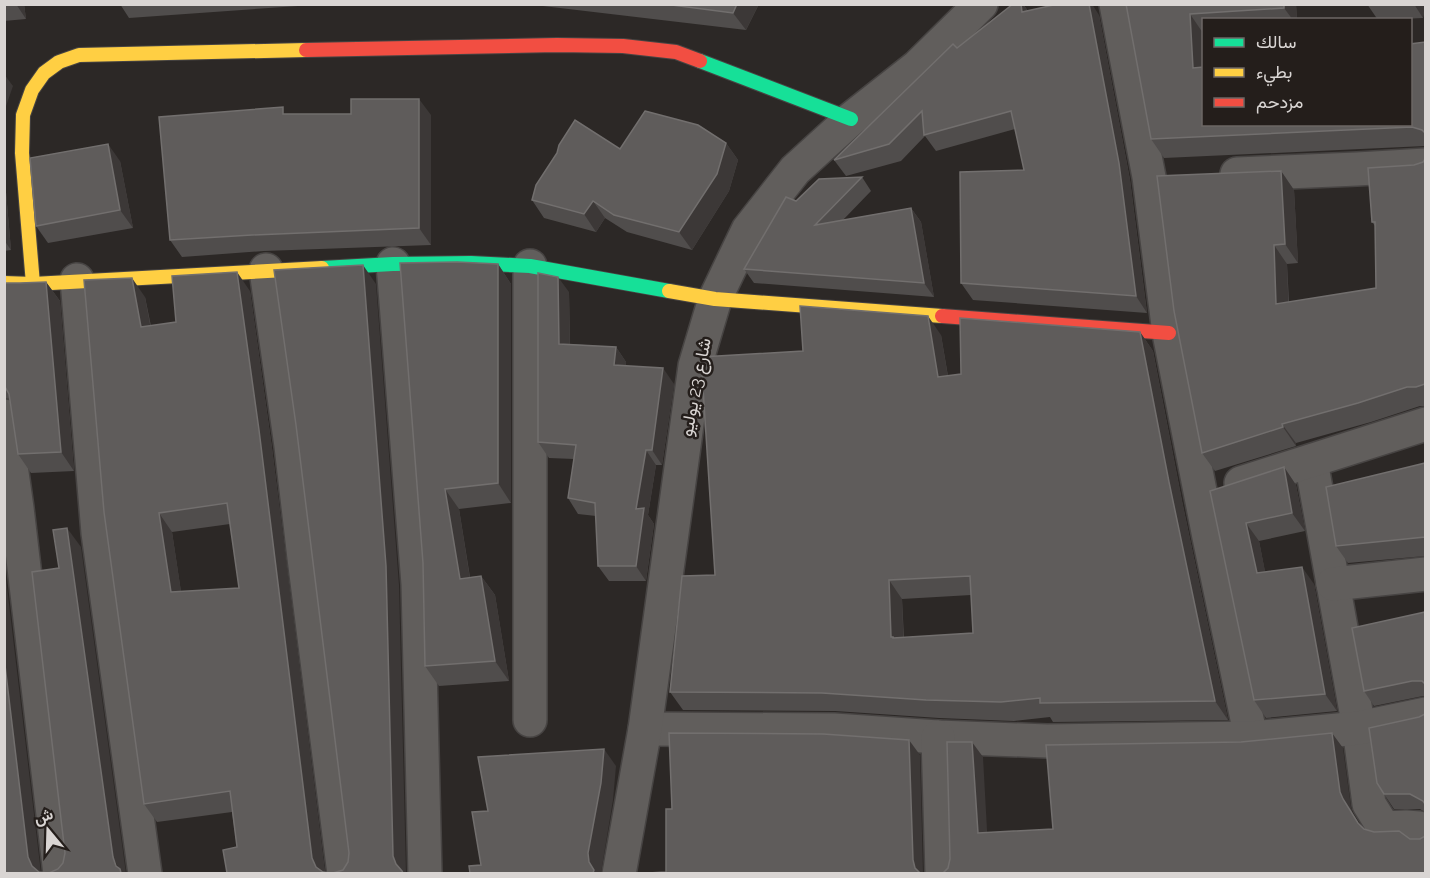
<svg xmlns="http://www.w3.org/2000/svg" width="1430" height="878" font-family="Raleway,Vazirmatn,sans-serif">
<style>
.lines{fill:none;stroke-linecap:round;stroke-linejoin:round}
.street-casing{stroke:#474443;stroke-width:36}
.fast-casing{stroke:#474443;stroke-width:16}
.slow-casing{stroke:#474443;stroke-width:16}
.jam-casing{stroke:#474443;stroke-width:16}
.street{stroke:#615e5c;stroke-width:33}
.fast{stroke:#16e098;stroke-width:14}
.slow{stroke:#ffcf43;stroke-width:14}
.jam{stroke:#f24e42;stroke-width:14}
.wall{fill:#504d4c;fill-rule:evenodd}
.shaded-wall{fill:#3c3837}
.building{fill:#5f5c5b;stroke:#726f6e;stroke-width:1.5;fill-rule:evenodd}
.labels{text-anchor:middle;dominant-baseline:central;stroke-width:5;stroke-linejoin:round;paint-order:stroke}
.street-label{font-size:18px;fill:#d9d5d3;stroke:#241e1b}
</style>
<rect width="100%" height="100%" fill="#2c2826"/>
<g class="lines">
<defs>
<g id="street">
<polyline points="1116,4 1149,177 1169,333 1209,537 1251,738"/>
<polyline points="1237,174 1357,169 1426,165"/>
<polyline points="393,264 418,584 425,874"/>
<polyline points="530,266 530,720"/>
<polyline points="266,270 291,446 304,558 344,874"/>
<polyline points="77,280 98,533 145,874"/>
<polyline points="4,416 17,508 60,874"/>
<polyline points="1311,461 1359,728 1369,804 1384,828 1406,827 1419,828 1426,836"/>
<polyline points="1241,483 1426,424"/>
<polyline points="1333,584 1426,574"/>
<polyline points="645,729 834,730 938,737 1047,741 1251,738 1359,728 1426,714"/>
<polyline points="938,737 942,874"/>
<polyline points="619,874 645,729 695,366 715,299 748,230 795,170 851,119 917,67 981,4"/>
</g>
<g id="fast">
<polyline points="700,61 851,119"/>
<polyline points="322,268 393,264 471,263 530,266 669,291"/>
</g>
<g id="slow">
<polyline points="4,283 33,284 322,268"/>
<polyline points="33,284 22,153 23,115 32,90 44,73 59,62 79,55 306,50"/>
<polyline points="669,291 715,299 942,316"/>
</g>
<g id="jam">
<polyline points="306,50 557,45 623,46 676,52 700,61"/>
<polyline points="942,316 1169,333"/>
</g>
</defs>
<use href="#street" class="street-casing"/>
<use href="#fast" class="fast-casing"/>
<use href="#slow" class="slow-casing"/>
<use href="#jam" class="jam-casing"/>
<use href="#street" class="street"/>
<use href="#fast" class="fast"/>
<use href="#slow" class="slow"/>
<use href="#jam" class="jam"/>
</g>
<g class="wall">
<polygon points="4,4 24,4 26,19 4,21"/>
<polygon points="120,4 334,4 298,6 129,18"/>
<polygon points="526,4 759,4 746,30"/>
<polygon points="1023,4 1028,11 1099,15 1130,180 1147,313 973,300 961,283 1024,170 1015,129 936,151 925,136 901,161 846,176 834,160 957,48"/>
<polygon points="1126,4 1296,4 1297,20 1203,20 1203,124 1425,42 1425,146 1164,158 1151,139"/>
<polygon points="1367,4 1425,4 1423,18 1378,20"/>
<polygon points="288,114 431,115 431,245 264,251 182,257 170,240"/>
<polygon points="726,143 738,160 729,191 692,250 627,232 605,218 596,232 544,218 532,200 557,153"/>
<polygon points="1425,159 1425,406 1420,406 1371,422 1296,443 1296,446 1215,471 1202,453 1281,171 1294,190 1298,263 1287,264 1289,302 1376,288 1375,226 1372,222 1414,165 1423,162"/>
<polygon points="120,161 133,228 48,243 36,226"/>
<polygon points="4,169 11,250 4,251"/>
<polygon points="862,177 871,191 843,220 911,208 921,222 934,297 754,283 744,269 796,201"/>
<polygon points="498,264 511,284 511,503 459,509 470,577 481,576 495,595 509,681 439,686 425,666 423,563"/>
<polygon points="46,282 60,301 74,471 31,473 18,454 10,399 4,398 4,283 20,283"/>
<path d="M250,291L272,448L325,873H227L237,847L232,812L157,822L144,804L145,297L151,326L176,322ZM230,524L239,588L181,592L172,532Z"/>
<polygon points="569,292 570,344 616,347 626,362 626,366 674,384 662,465 656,465 648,515 654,524 646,581 609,581 598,566 596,516 578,514 568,498 574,459 549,458 538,442"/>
<path d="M1140,332L1153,351L1182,501L1228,720L1053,722L1050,717L1014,721L939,718L835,711L683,710L670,692L803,351L941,335L948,376L961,374ZM971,595L973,633L904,638L902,599Z"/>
<polygon points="1425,463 1425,556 1348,563 1336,546"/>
<polygon points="1284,467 1296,485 1305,531 1259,541 1265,572 1314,584 1337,711 1266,718 1254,700 1210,491"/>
<polygon points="1425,612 1425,696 1423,696 1374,706 1364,691"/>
<polygon points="1425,714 1425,812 1420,809 1394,809 1384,794 1419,717"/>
</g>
<g class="shaded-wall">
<polygon points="16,4 24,4 26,19"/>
<polygon points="737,4 759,4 746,30 733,13"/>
<polygon points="1021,4 1023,4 1031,16 1022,12"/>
<polygon points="1089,4 1092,4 1099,15 1130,180 1147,313 1136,296"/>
<polygon points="1284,4 1296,4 1297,20 1293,20 1284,8"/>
<polygon points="1414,4 1425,4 1423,18"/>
<polygon points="1190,14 1203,33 1203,84 1193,68"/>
<polygon points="4,74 13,86 5,109 4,115"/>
<polygon points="419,99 431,115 431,245 419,228"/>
<polygon points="726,143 738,160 729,191 692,250 679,232"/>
<polygon points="108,144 120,161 133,228 120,210"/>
<polygon points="4,169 11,250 4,240"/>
<polygon points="1281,171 1294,190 1298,263 1285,244"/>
<polygon points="593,201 605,218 596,232 584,214"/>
<polygon points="911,208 921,222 934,297 924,283"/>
<polygon points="1274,245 1287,264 1289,323 1276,304"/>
<polygon points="498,264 511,284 511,503 498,483"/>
<polygon points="363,265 376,284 399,585 406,873 402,873 396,864 393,856"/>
<polygon points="237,272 250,291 272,448 325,873 316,867 312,858"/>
<polygon points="558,277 569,292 570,359 559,344"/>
<polygon points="132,278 145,297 154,346 141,327"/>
<polygon points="46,282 60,301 74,471 61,452"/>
<polygon points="928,316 941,335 951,395 938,377"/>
<polygon points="1140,332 1153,351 1182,501 1228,720 1215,701 1169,482"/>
<polygon points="616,347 626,362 625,381 614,365"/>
<polygon points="663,368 674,384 662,465 652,450"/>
<polygon points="1282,424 1296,443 1296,446 1283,427"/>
<polygon points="646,450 656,465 648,515 654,524 646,581 636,566 636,509"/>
<polygon points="1284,467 1296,485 1305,531 1292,513"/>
<polygon points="445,489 459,509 473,598 460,579"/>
<polygon points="159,513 172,532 184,611 171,592"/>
<polygon points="1246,523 1259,541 1269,591 1257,573"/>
<polygon points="67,528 81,547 126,873 121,873 113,857"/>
<polygon points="4,562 41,873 32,866 28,857 4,657"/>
<polygon points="1302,567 1314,584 1337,711 1325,694"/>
<polygon points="481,576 495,595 509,681 495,661"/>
<polygon points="889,580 902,599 904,653 891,637"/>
<polygon points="1332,733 1343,748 1351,807 1353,814 1368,838 1343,799 1340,792"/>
<polygon points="909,740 920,755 923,873 919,873 915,868 913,860"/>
<polygon points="972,742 983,757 988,848 978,833"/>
<polygon points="604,749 616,766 613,800 601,873 593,873 589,862 588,853"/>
</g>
<g class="building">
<polygon points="664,4 737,4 733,13"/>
<polygon points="1013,4 1021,4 1022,12 1058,4 1089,4 1119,163 1136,296 961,283 960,172 1024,170 1011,111 924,135 922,111 889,144 834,160 953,44 957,48"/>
<polygon points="1126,4 1284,4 1284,8 1190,14 1193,68 1203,67 1203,124 1410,124 1410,44 1425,42 1425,133 1422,130 1412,127 1151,139"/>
<polygon points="351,99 419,99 419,228 252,235 170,240 159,117 283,107 283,114 351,114"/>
<polygon points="645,111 698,125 726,143 717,174 679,232 614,215 593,201 584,214 532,200 536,185 557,153 559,145 575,120 620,149"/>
<polygon points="108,144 120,210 36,226 30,158"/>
<polygon points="1425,159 1425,384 1416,387 1407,387 1358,403 1282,424 1283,427 1202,453 1174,311 1157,176 1281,171 1285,244 1274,245 1276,304 1376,288 1375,222 1372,222 1368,168 1414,165 1423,162"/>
<polygon points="862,177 815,225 911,208 924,283 744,269 786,197 796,201 819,179"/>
<polygon points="457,262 498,264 498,483 445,489 460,579 481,576 495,661 425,666 423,563 400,263"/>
<polygon points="363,265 386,566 393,856 396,864 402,871 403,873 333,873 343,870 348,862 349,853 296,425 274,270"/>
<path d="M237,272L259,430L312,858L316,867L323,872L331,873H227L223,850L237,847L230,791L144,804L104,512L84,280L132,278L141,327L176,322L172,276ZM227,503L239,588L171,592L159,513Z"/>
<polygon points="538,273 558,277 559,344 616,347 614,365 663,368 652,450 646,450 636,509 644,508 636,566 598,566 595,503 568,498 576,445 538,442"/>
<polygon points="46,282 61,452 18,454 9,394 4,385 4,283 20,283"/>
<path d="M800,306L928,316L938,377L961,374L960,318L1140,332L1169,482L1215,701L1040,703V698L1001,702L926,700L822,693L670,692L682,576L715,575L701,357L803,351ZM970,576L973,633L893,638V637H891L889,580Z"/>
<polygon points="1425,463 1425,537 1336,546 1326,487"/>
<polygon points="1284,467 1292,513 1246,523 1257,573 1302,567 1325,694 1254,700 1210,491"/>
<polygon points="67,528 113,857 116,866 120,869 121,873 4,873 4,657 28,857 32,866 39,872 49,873 58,869 63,863 65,853 32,572 59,568 53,530"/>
<polygon points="1425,612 1425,684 1422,681 1412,681 1364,691 1352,628"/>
<polygon points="1425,714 1425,804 1423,801 1410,794 1384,794 1377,783 1369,728 1419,717"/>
<polygon points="669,733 823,734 909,740 913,860 915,868 920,873 648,873 666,872 666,809 672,809"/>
<polygon points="1332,733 1340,792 1343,799 1358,823 1364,829 1374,832 1399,831 1410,839 1420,839 1425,836 1425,873 943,873 948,868 950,859 947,742 972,742 978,833 1053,829 1046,745 1241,742"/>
<polygon points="604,749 601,783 588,853 589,862 594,870 593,873 470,873 469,866 481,865 472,812 488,811 478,757"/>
</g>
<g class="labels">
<g class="street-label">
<text transform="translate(695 387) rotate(-79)">شارع 23 يوليو</text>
</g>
</g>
<rect width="1430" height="878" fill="none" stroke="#d9d5d3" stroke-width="12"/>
<rect x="1202" y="18" width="210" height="108" fill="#241e1b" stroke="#6c6765" stroke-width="1.5"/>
<rect x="1214" y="38" width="30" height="9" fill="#16e098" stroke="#6c6765" stroke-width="1.5"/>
<text x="1256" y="48" font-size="18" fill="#d9d5d3">سالك</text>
<rect x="1214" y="68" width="30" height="9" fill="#ffcf43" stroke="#6c6765" stroke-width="1.5"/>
<text x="1256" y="78" font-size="18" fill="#d9d5d3">بطيء</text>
<rect x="1214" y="98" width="30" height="9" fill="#f24e42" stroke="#6c6765" stroke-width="1.5"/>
<text x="1256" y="108" font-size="18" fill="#d9d5d3">مزدحم</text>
<g transform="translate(48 830) rotate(341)" stroke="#241e1b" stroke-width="4.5" paint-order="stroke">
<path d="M0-4.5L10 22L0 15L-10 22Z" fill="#d9d5d3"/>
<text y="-9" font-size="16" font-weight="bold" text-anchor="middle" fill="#d9d5d3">ش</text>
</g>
</svg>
